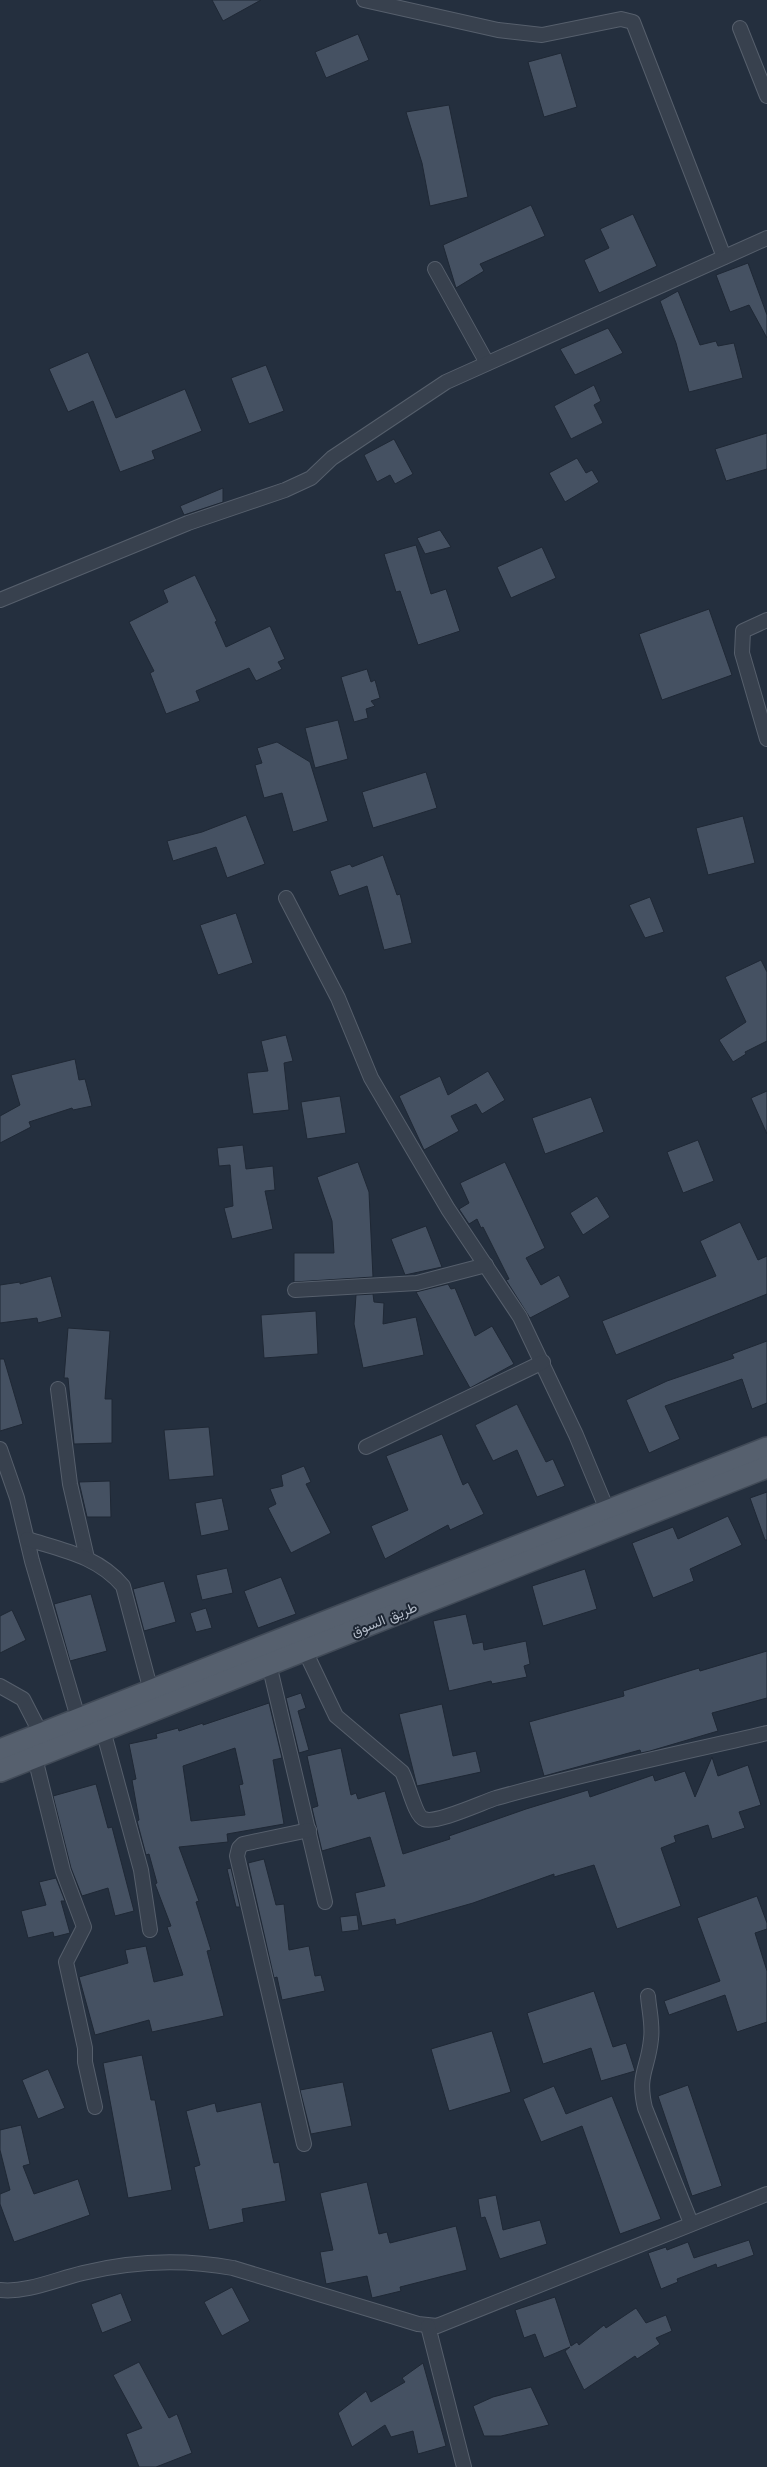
<svg xmlns="http://www.w3.org/2000/svg" width="767" height="2467" font-family="'Work Sans',Vazirmatn,sans-serif">
<style>
.building{fill:#455162;stroke:#1f2835;fill-rule:evenodd}
.lines{fill:none;stroke-linecap:round;stroke-linejoin:round}
.street-casing{stroke:#565f6c;stroke-width:16}
.primary-casing{stroke:#414a57;stroke-width:24}
.street{stroke:#38414e;stroke-width:14}
.primary{stroke:#56606e;stroke-width:21}
.labels{text-anchor:middle;dominant-baseline:central;stroke-width:4;stroke-linejoin:round;paint-order:stroke}
.street-label{font-size:14px;fill:#b4bcc9;stroke:#1d2633}
</style>
<rect width="100%" height="100%" fill="#242f3e"/>
<g class="building">
<polygon points="212,0 261,0 223,21"/>
<polygon points="358,34 369,60 326,78 315,52"/>
<polygon points="561,53 577,107 544,117 528,62"/>
<polygon points="449,105 468,197 430,206 422,163 406,112"/>
<polygon points="531,205 545,236 480,264 484,271 456,288 443,245"/>
<polygon points="633,214 657,266 599,293 584,260 609,248 600,229"/>
<polygon points="748,263 767,315 767,338 749,305 730,312 716,275"/>
<polygon points="678,291 700,345 716,341 718,346 734,343 743,378 689,392 676,343 660,301"/>
<polygon points="608,328 623,353 575,375 560,349"/>
<polygon points="88,352 116,418 185,389 202,431 152,451 155,459 120,472 93,401 68,412 49,369"/>
<polygon points="266,365 284,411 249,424 231,378"/>
<polygon points="594,385 601,401 594,405 603,423 571,439 554,406"/>
<polygon points="767,433 767,469 726,481 715,449"/>
<polygon points="394,439 413,474 395,484 390,475 377,482 364,455"/>
<polygon points="577,458 586,473 592,470 599,482 565,502 549,473"/>
<polygon points="223,488 223,502 184,515 180,506"/>
<polygon points="440,530 451,547 425,554 417,538"/>
<polygon points="416,545 431,594 446,589 460,631 418,645 400,591 396,592 384,554"/>
<polygon points="542,547 556,578 511,598 497,567"/>
<polygon points="195,575 217,621 215,622 226,647 270,626 285,659 278,662 282,669 256,681 249,668 196,691 200,701 166,714 150,673 154,671 129,622 168,602 163,590"/>
<polygon points="709,609 732,675 662,700 639,634"/>
<polygon points="367,669 371,682 375,680 380,698 371,701 375,706 366,709 368,718 354,722 341,677"/>
<polygon points="338,720 348,759 315,768 305,728"/>
<polygon points="277,742 310,762 328,821 293,832 282,793 264,798 255,765 262,763 257,748"/>
<polygon points="426,772 437,808 373,828 362,792"/>
<polygon points="246,815 265,864 227,878 216,847 173,861 167,841 202,832"/>
<polygon points="743,816 755,863 708,875 696,828"/>
<polygon points="383,855 397,895 400,894 412,943 384,950 367,886 339,896 330,871 350,864 352,867"/>
<polygon points="650,897 664,932 645,938 629,905"/>
<polygon points="236,913 253,963 218,975 200,925"/>
<polygon points="761,960 767,972 767,1041 745,1052 746,1054 733,1062 719,1040 746,1022 725,977"/>
<polygon points="286,1035 293,1061 284,1063 289,1110 253,1114 247,1073 268,1071 261,1041"/>
<polygon points="75,1059 79,1080 85,1079 92,1106 73,1110 72,1108 29,1122 31,1127 0,1143 0,1116 20,1105 11,1075"/>
<polygon points="488,1071 505,1100 482,1114 476,1104 451,1116 459,1131 424,1150 399,1096 440,1076 448,1095"/>
<polygon points="767,1091 767,1134 751,1098"/>
<polygon points="340,1096 346,1133 307,1139 301,1102"/>
<polygon points="591,1097 604,1132 545,1154 532,1118"/>
<polygon points="698,1140 714,1181 683,1193 667,1152"/>
<polygon points="243,1145 246,1169 273,1166 275,1190 265,1191 273,1229 232,1239 224,1208 233,1206 230,1165 219,1166 217,1148"/>
<polygon points="358,1162 369,1192 373,1277 294,1282 294,1253 334,1253 332,1221 317,1177"/>
<polygon points="505,1162 545,1248 526,1258 541,1285 559,1275 570,1297 530,1318 506,1280 509,1279 483,1227 481,1228 477,1219 469,1224 459,1209 469,1203 460,1183"/>
<polygon points="597,1196 610,1217 583,1235 570,1213"/>
<polygon points="740,1222 758,1260 767,1256 767,1294 616,1355 602,1321 716,1276 700,1241"/>
<polygon points="426,1226 442,1267 405,1275 391,1239"/>
<polygon points="51,1276 62,1317 38,1323 37,1318 0,1323 0,1285 20,1282 20,1284"/>
<polygon points="448,1284 451,1289 455,1288 475,1336 492,1326 514,1364 470,1388 416,1292"/>
<polygon points="373,1294 374,1302 384,1303 383,1324 416,1317 424,1355 363,1368 354,1324 356,1295"/>
<polygon points="316,1311 318,1354 264,1358 261,1315"/>
<polygon points="68,1328 110,1331 105,1399 112,1399 112,1443 74,1444 68,1378 64,1378"/>
<polygon points="767,1341 767,1403 752,1409 742,1379 665,1406 680,1439 649,1453 626,1400 667,1381 734,1358 732,1354"/>
<polygon points="0,1359 4,1359 23,1424 0,1431"/>
<polygon points="517,1404 546,1462 553,1459 565,1486 537,1497 517,1450 493,1461 475,1425"/>
<polygon points="209,1427 214,1476 169,1480 164,1430"/>
<polygon points="442,1434 463,1485 468,1482 484,1514 450,1530 448,1525 385,1559 371,1526 408,1510 386,1456"/>
<polygon points="304,1466 311,1482 306,1484 331,1533 291,1553 268,1508 276,1504 270,1489 283,1486 281,1475"/>
<polygon points="110,1481 111,1517 87,1517 79,1482"/>
<polygon points="767,1492 767,1540 765,1540 750,1498"/>
<polygon points="222,1498 229,1530 201,1536 195,1503"/>
<polygon points="728,1516 742,1545 690,1569 694,1581 653,1598 632,1543 673,1527 678,1539"/>
<polygon points="227,1568 233,1593 202,1600 196,1575"/>
<polygon points="585,1569 597,1609 543,1626 532,1586"/>
<polygon points="281,1577 296,1614 258,1628 244,1591"/>
<polygon points="164,1581 176,1622 144,1631 133,1589"/>
<polygon points="91,1594 107,1651 70,1661 54,1604"/>
<polygon points="206,1608 212,1628 196,1632 190,1613"/>
<polygon points="12,1610 26,1640 0,1653 0,1616"/>
<polygon points="466,1614 473,1644 483,1642 484,1650 526,1641 530,1664 524,1666 527,1677 492,1684 491,1681 449,1691 433,1621"/>
<polygon points="767,1651 767,1698 712,1713 718,1731 650,1751 641,1753 640,1750 544,1776 529,1722 624,1696 623,1691 699,1668 700,1671"/>
<polygon points="301,1693 306,1708 298,1711 309,1750 299,1753 286,1698"/>
<path d="M269,1703L282,1758L273,1760L284,1824L227,1834L228,1842L179,1847L199,1901L196,1902L211,1950L207,1951L224,2016L152,2032L149,2020L95,2035L79,1977L128,1963L125,1950L146,1946L154,1982L183,1975L167,1927L171,1926L155,1884L157,1883L149,1854L146,1855L137,1821L139,1820L132,1780L136,1779L129,1744L157,1738L156,1734L178,1728L179,1731L203,1723V1725ZM235,1748L243,1784L239,1785L245,1815L191,1821L183,1766Z"/>
<polygon points="442,1704 453,1756 476,1751 481,1772 417,1786 399,1714"/>
<polygon points="341,1748 351,1795 356,1793 358,1799 385,1791 403,1854 450,1839 449,1836 526,1809 588,1790 590,1797 653,1775 655,1781 685,1771 695,1797 712,1757 718,1776 748,1765 761,1805 739,1812 745,1828 712,1839 708,1825 674,1836 676,1842 661,1848 681,1906 617,1929 594,1865 554,1877 554,1874 473,1903 396,1925 395,1919 362,1926 355,1893 385,1886 370,1837 322,1851 312,1808 318,1806 307,1756"/>
<polygon points="96,1784 108,1828 112,1827 134,1911 115,1916 108,1888 82,1896 71,1868 53,1796"/>
<polygon points="264,1859 276,1905 284,1904 289,1950 309,1946 315,1976 321,1975 325,1991 282,2000 277,1977 274,1978 248,1863"/>
<polygon points="231,1868 240,1907 236,1907 227,1869"/>
<polygon points="56,1878 65,1901 61,1901 70,1933 54,1937 53,1932 28,1938 21,1911 46,1905 39,1882"/>
<polygon points="757,1896 767,1923 767,1929 755,1933 767,1971 767,2022 737,2032 725,1995 669,2015 664,2001 720,1981 697,1918"/>
<polygon points="357,1915 359,1930 342,1932 340,1917"/>
<polygon points="594,1991 613,2047 626,2043 635,2071 601,2081 591,2048 543,2064 527,2013"/>
<polygon points="492,2031 511,2092 449,2111 431,2049"/>
<polygon points="142,2055 151,2100 155,2100 172,2190 128,2198 103,2063"/>
<polygon points="48,2069 65,2108 38,2119 22,2080"/>
<polygon points="343,2082 352,2126 311,2134 300,2090"/>
<polygon points="688,2085 722,2186 692,2196 658,2096"/>
<polygon points="554,2086 566,2114 612,2096 661,2219 620,2234 582,2126 541,2142 523,2099"/>
<polygon points="261,2102 274,2163 279,2162 286,2201 242,2209 244,2222 209,2230 194,2167 200,2165 186,2111 215,2103 217,2112"/>
<polygon points="21,2125 30,2164 23,2166 34,2194 78,2179 90,2215 14,2242 0,2204 0,2194 10,2190 0,2150 0,2130"/>
<polygon points="367,2182 379,2234 387,2232 390,2243 456,2226 467,2270 400,2287 401,2291 372,2298 367,2276 326,2284 320,2252 333,2250 320,2193"/>
<polygon points="496,2195 503,2230 540,2220 547,2244 500,2259 499,2257 485,2217 481,2218 478,2199"/>
<polygon points="749,2240 754,2255 717,2268 716,2264 677,2279 678,2282 661,2289 648,2253 666,2247 667,2250 688,2242 694,2258"/>
<polygon points="232,2287 250,2321 222,2336 204,2302"/>
<polygon points="121,2293 132,2321 102,2333 91,2304"/>
<polygon points="555,2297 571,2346 577,2342 579,2345 604,2325 606,2328 636,2308 646,2323 666,2315 672,2331 656,2338 660,2344 637,2359 635,2356 584,2390 565,2351 570,2347 544,2358 535,2334 524,2338 515,2310"/>
<polygon points="139,2362 169,2418 177,2414 192,2453 156,2467 139,2467 126,2434 142,2428 113,2375"/>
<polygon points="423,2363 446,2446 418,2454 413,2431 391,2437 385,2425 352,2447 338,2413 366,2391 371,2402 405,2382 402,2378"/>
<polygon points="531,2387 549,2425 501,2436 484,2436 473,2406 493,2397"/>
</g>
<g class="lines">
<defs>
<g id="street">
<polyline points="364,0 498,30 542,35 621,19 633,22 724,257"/>
<polyline points="740,28 767,96"/>
<polyline points="435,269 487,363"/>
<polyline points="0,600 188,523 285,490 311,478 332,458 446,382 767,238"/>
<polyline points="767,620 743,631 742,653 767,739"/>
<polyline points="286,898 338,998 371,1078 448,1209 520,1317 576,1435 608,1512"/>
<polyline points="295,1290 417,1283 486,1265"/>
<polyline points="58,1389 70,1484 87,1558"/>
<polyline points="366,1447 543,1362"/>
<polyline points="0,1449 17,1498 32,1561 79,1721"/>
<path d="M27,1539C62,1550 98,1556 123,1586L151,1691"/>
<path d="M305,1651L336,1716L402,1772C408,1783 415,1816 424,1819C436,1824 481,1803 496,1798C585,1773 677,1754 767,1733"/>
<polyline points="269,1664 325,1902"/>
<polyline points="0,1686 23,1699 41,1734"/>
<polyline points="103,1730 141,1870 150,1930"/>
<polyline points="35,1758 63,1871 84,1927 66,1962 85,2048 85,2062 95,2107"/>
<path d="M648,1996C649,2010 653,2025 651,2039C648,2070 637,2074 645,2108L691,2223"/>
<polyline points="304,2144 237,1856 239,1848 243,1844 309,1830"/>
<path d="M0,2290C27,2293 57,2279 83,2273C131,2261 184,2259 233,2268L418,2324L437,2326L767,2194"/>
<polyline points="428,2326 464,2467"/>
</g>
<g id="primary">
<polyline points="0,1750 767,1448"/>
<polyline points="0,1771 767,1467"/>
</g>
</defs>
<use href="#street" class="street-casing"/>
<use href="#primary" class="primary-casing"/>
<use href="#street" class="street"/>
<use href="#primary" class="primary"/>
</g>
<g class="labels">
<g class="street-label">
<text transform="translate(384 1619) rotate(-22)">طريق السوق</text>
</g>
</g>
</svg>
